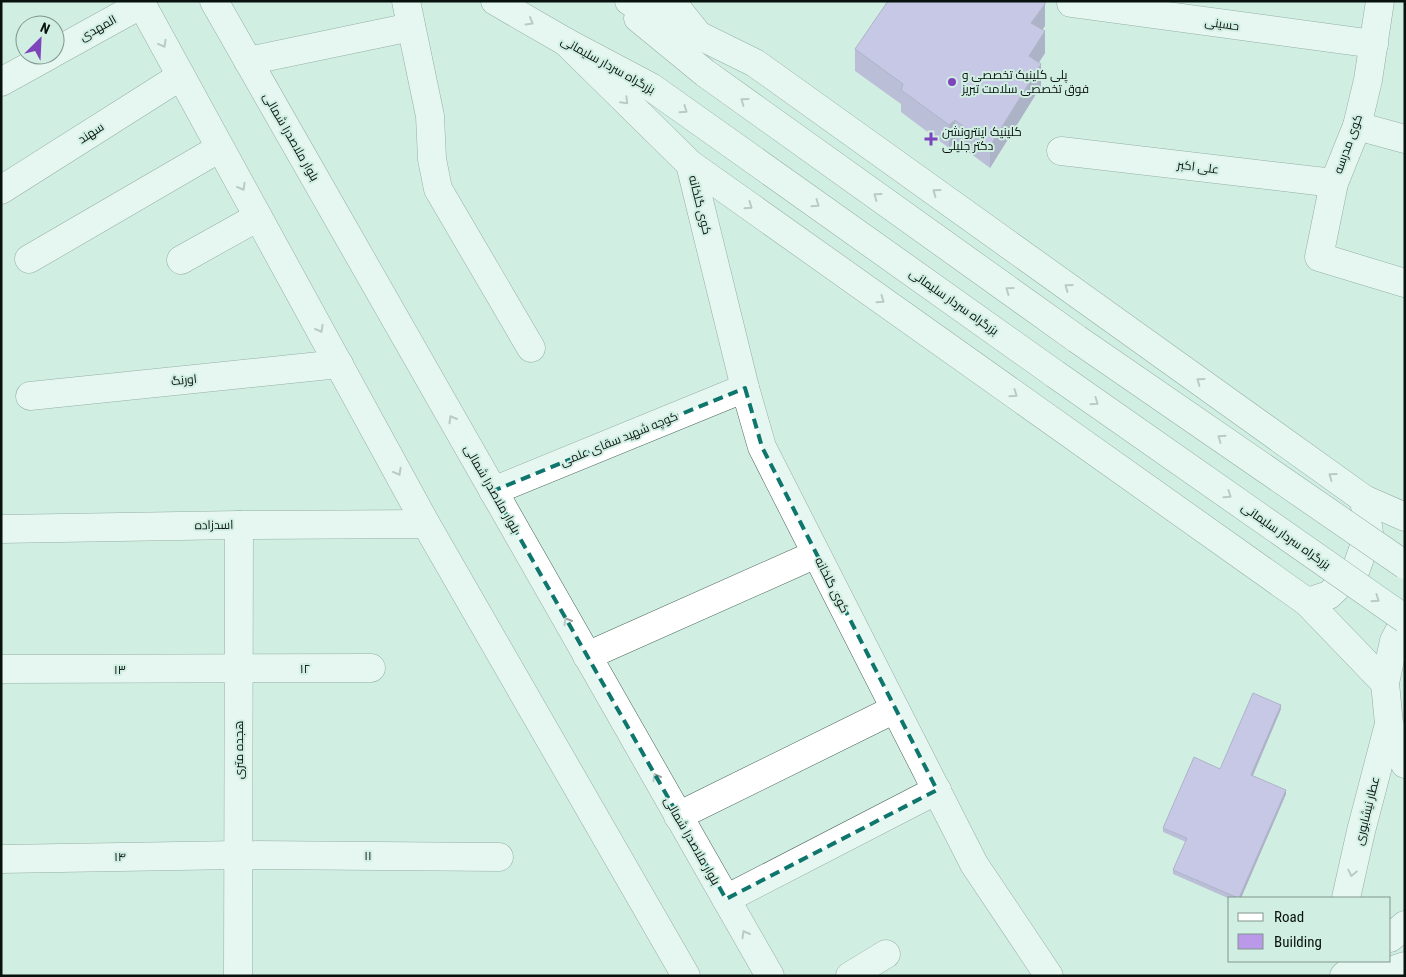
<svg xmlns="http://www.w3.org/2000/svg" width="1406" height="977" font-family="'Roboto Condensed',Cairo,sans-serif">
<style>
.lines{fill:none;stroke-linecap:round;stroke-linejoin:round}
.minor-casing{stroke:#4a645b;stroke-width:29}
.major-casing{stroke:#4a645b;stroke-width:29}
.highway-casing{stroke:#4a645b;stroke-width:29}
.minor{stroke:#fff;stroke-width:28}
.major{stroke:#fff;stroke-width:28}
.highway{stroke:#fff;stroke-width:28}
.highway-bridge-casing{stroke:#4a645b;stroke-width:29;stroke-linecap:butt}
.highway-bridge{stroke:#fff;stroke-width:28}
.wall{fill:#a084c8}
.shaded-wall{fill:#826ba2}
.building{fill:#ba99e8;stroke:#826ba2}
.oneway{stroke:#9ca09f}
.marked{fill:none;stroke:#0f766e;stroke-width:4;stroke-dasharray:10 6;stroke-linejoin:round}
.poi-dot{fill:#7d44bb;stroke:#d1eee3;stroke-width:2}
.labels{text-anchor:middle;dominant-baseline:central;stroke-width:4;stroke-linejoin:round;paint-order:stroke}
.street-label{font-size:12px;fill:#07110e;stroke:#d1eee3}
.poi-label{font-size:12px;fill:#07110e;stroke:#d1eee3;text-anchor:start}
</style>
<rect width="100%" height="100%" fill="#d1eee3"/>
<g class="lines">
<defs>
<g id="minor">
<polyline points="406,1 430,116 432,159 438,189 531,348"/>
<polyline points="671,1 700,37"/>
<polyline points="1380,1 1368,80 1357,126 1334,183 1319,257 1405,283"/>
<polyline points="1071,3 1374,44"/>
<polyline points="55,52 142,4"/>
<polyline points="248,61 411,27"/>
<polyline points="1,82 50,55"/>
<polyline points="1357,126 1405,139"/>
<polyline points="1061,151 1334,183"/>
<polyline points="690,164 745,388 762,447 974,864 1049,976"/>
<polyline points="1,190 181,76"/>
<polyline points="29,259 220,148"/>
<polyline points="181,260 258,217"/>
<polyline points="30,396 339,364"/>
<polyline points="493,491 745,388"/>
<polyline points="1,529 239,525 426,524"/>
<polyline points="587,656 816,554"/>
<polyline points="1,669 371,668"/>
<polyline points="678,816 895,709"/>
<polyline points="1,859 238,855 499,857"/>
<polyline points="726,899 937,790"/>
<polyline points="238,976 239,525"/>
<polyline points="850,976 886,954"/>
</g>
<g id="major">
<polyline points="140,1 426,524 686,976"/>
<polyline points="214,1 770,976"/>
<polyline points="1346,898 1361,831 1389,724"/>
<polyline points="1390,938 1405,925"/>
<polyline points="1344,976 1362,961"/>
<polyline points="1374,976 1405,966"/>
</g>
<g id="highway">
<polyline points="495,1 566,42 651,87 1055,374"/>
<polyline points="629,1 755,63 1364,499 1405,517"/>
<polyline points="638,18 705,73 1077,339"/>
<polyline points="566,42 690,164 1307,602 1385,683"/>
<polyline points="1307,602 1329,595 1356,569 1369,533 1364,499"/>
<polyline points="1405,620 1394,641 1385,683 1389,724 1405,764"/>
</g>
</defs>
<use href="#minor" class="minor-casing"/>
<use href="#major" class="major-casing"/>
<use href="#highway" class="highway-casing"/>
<use href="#minor" class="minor"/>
<use href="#major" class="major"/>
<use href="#highway" class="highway"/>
<defs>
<g id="highway-bridge">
<polyline points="1077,339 1405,565"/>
<polyline points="1055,374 1405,619"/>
</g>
</defs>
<use href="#highway-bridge" class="highway-bridge-casing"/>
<use href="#highway-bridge" class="highway-bridge"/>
</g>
<g class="wall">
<polygon points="1045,26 1042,30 1045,53 1039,62 1041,86 990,168 955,142 949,148 901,112 901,104 855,71 855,49"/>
<polygon points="1281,709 1253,776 1286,794 1241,898 1230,898 1230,899 1173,874 1173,870 1186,842 1163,832 1163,828 1220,769"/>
</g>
<g class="shaded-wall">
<polygon points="1045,4 1045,26 1031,45 1031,23"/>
<polygon points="1045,31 1045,53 1029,78 1029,56"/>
<polygon points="1041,64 1041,86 990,168 990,146"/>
<polygon points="955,120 955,142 949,148 949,125"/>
<polygon points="1281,705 1281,709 1251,779 1251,775"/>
<polygon points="1286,790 1286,794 1241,898 1239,898"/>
</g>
<g class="building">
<polygon points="888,1 1045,1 1045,4 1031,23 1045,31 1029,56 1041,64 990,146 955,120 949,125 901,90 903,84 855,49"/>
<polygon points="1253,693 1281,705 1251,775 1286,790 1239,898 1238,898 1173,870 1187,838 1163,828 1194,757 1220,769"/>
</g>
<defs><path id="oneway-chevron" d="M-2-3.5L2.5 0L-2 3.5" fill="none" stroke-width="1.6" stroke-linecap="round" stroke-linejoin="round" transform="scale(1.25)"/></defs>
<g class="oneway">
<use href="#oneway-chevron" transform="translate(530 22) rotate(30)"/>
<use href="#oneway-chevron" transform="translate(163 44) rotate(61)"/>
<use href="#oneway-chevron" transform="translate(625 101) rotate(45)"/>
<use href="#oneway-chevron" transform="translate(744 101) rotate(-144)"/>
<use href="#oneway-chevron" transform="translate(684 110) rotate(35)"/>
<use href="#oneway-chevron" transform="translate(242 187) rotate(61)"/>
<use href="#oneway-chevron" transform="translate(936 192) rotate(-144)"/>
<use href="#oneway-chevron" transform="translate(877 196) rotate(-144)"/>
<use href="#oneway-chevron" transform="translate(816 204) rotate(35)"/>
<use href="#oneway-chevron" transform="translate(749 206) rotate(35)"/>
<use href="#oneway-chevron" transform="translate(1068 287) rotate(-144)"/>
<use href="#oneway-chevron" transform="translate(1009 290) rotate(-144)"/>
<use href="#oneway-chevron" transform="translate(881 300) rotate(35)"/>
<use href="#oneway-chevron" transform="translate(320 329) rotate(61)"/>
<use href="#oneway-chevron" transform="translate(1200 381) rotate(-144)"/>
<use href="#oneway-chevron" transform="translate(1014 394) rotate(35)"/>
<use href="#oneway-chevron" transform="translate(1095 402) rotate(35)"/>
<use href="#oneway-chevron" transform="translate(452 419) rotate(-120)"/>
<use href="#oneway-chevron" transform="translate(1221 438) rotate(-145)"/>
<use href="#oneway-chevron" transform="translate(398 472) rotate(61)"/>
<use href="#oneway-chevron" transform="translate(1332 476) rotate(-144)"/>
<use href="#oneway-chevron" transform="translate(1228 495) rotate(35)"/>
<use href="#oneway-chevron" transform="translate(1376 599) rotate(35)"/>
<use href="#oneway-chevron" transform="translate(567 621) rotate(-120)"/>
<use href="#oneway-chevron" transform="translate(656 777) rotate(-120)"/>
<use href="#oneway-chevron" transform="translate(1352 873) rotate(102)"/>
<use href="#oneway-chevron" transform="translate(745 934) rotate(-120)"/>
</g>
<path d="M0 0H1406V977H0ZM745,388L762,447L937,790L726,899L493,491Z" fill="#d1eee3" fill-opacity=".55" fill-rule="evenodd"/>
<path class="marked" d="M745,388L762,447L937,790L726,899L493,491Z"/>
<g class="poi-dot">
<circle cx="952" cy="82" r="5"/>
<path d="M928.5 131.5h5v5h5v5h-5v5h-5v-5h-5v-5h5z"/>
</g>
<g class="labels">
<g class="street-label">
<text transform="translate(1222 24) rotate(8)">حسینی</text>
<text transform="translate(98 28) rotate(-29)">المهدی</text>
<text transform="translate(608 65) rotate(29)">بزرگراه سردار سلیمانی</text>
<text transform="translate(91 133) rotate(-33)">سهند</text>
<text transform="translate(291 137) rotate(60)">بلوار ملاصدرا شمالی</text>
<text transform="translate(1348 144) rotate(-70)">کوی مدرسه</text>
<text transform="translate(1198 167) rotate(7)">علی اکبر</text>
<text transform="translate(700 205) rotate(76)">کوی گلخانه</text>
<text transform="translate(954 302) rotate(35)">بزرگراه سردار سلیمانی</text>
<text transform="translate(184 380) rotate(-6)">اورنگ</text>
<text transform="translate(619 439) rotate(-22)">کوچه شهید سقای علمی</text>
<text transform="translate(492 489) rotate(60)">بلوار ملاصدرا شمالی</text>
<text transform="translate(214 525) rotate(-1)">اسدزاده</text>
<text transform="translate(1286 536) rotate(35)">بزرگراه سردار سلیمانی</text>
<text transform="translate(832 585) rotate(63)">کوی گلخانه</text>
<text transform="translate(305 669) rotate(-1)">۱۲</text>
<text x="120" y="670">۱۳</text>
<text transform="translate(239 750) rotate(-90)">هجده متری</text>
<text transform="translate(1367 811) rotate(-76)">عطار نیشابوری</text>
<text transform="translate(692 841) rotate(60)">بلوار ملاصدرا شمالی</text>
<text x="368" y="856">۱۱</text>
<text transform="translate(120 857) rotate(-1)">۱۴</text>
</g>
<g class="poi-label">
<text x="962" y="75">پلی کلینیک تخصصی و<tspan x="962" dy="14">فوق تخصصی سلامت تبریز</tspan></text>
<text x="942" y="132">کلینیک اینترونشن<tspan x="942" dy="14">دکتر جلیلی</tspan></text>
</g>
</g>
<rect width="1406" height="977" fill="none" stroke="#07110e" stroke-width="5"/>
<rect x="1228" y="897" width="162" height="65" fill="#d1eee3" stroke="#80968e"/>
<rect x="1238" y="913" width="25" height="8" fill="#ffffff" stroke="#80968e"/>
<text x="1274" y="922" font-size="15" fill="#07110e">Road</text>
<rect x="1238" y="934" width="25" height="15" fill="#ba99e8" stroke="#80968e"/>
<text x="1274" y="947" font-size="15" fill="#07110e">Building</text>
<g transform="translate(40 40) rotate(24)"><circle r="24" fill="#d1eee3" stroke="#80968e"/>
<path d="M0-4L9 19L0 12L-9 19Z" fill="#7d44bb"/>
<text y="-8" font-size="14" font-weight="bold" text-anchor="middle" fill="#07110e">N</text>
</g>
</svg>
